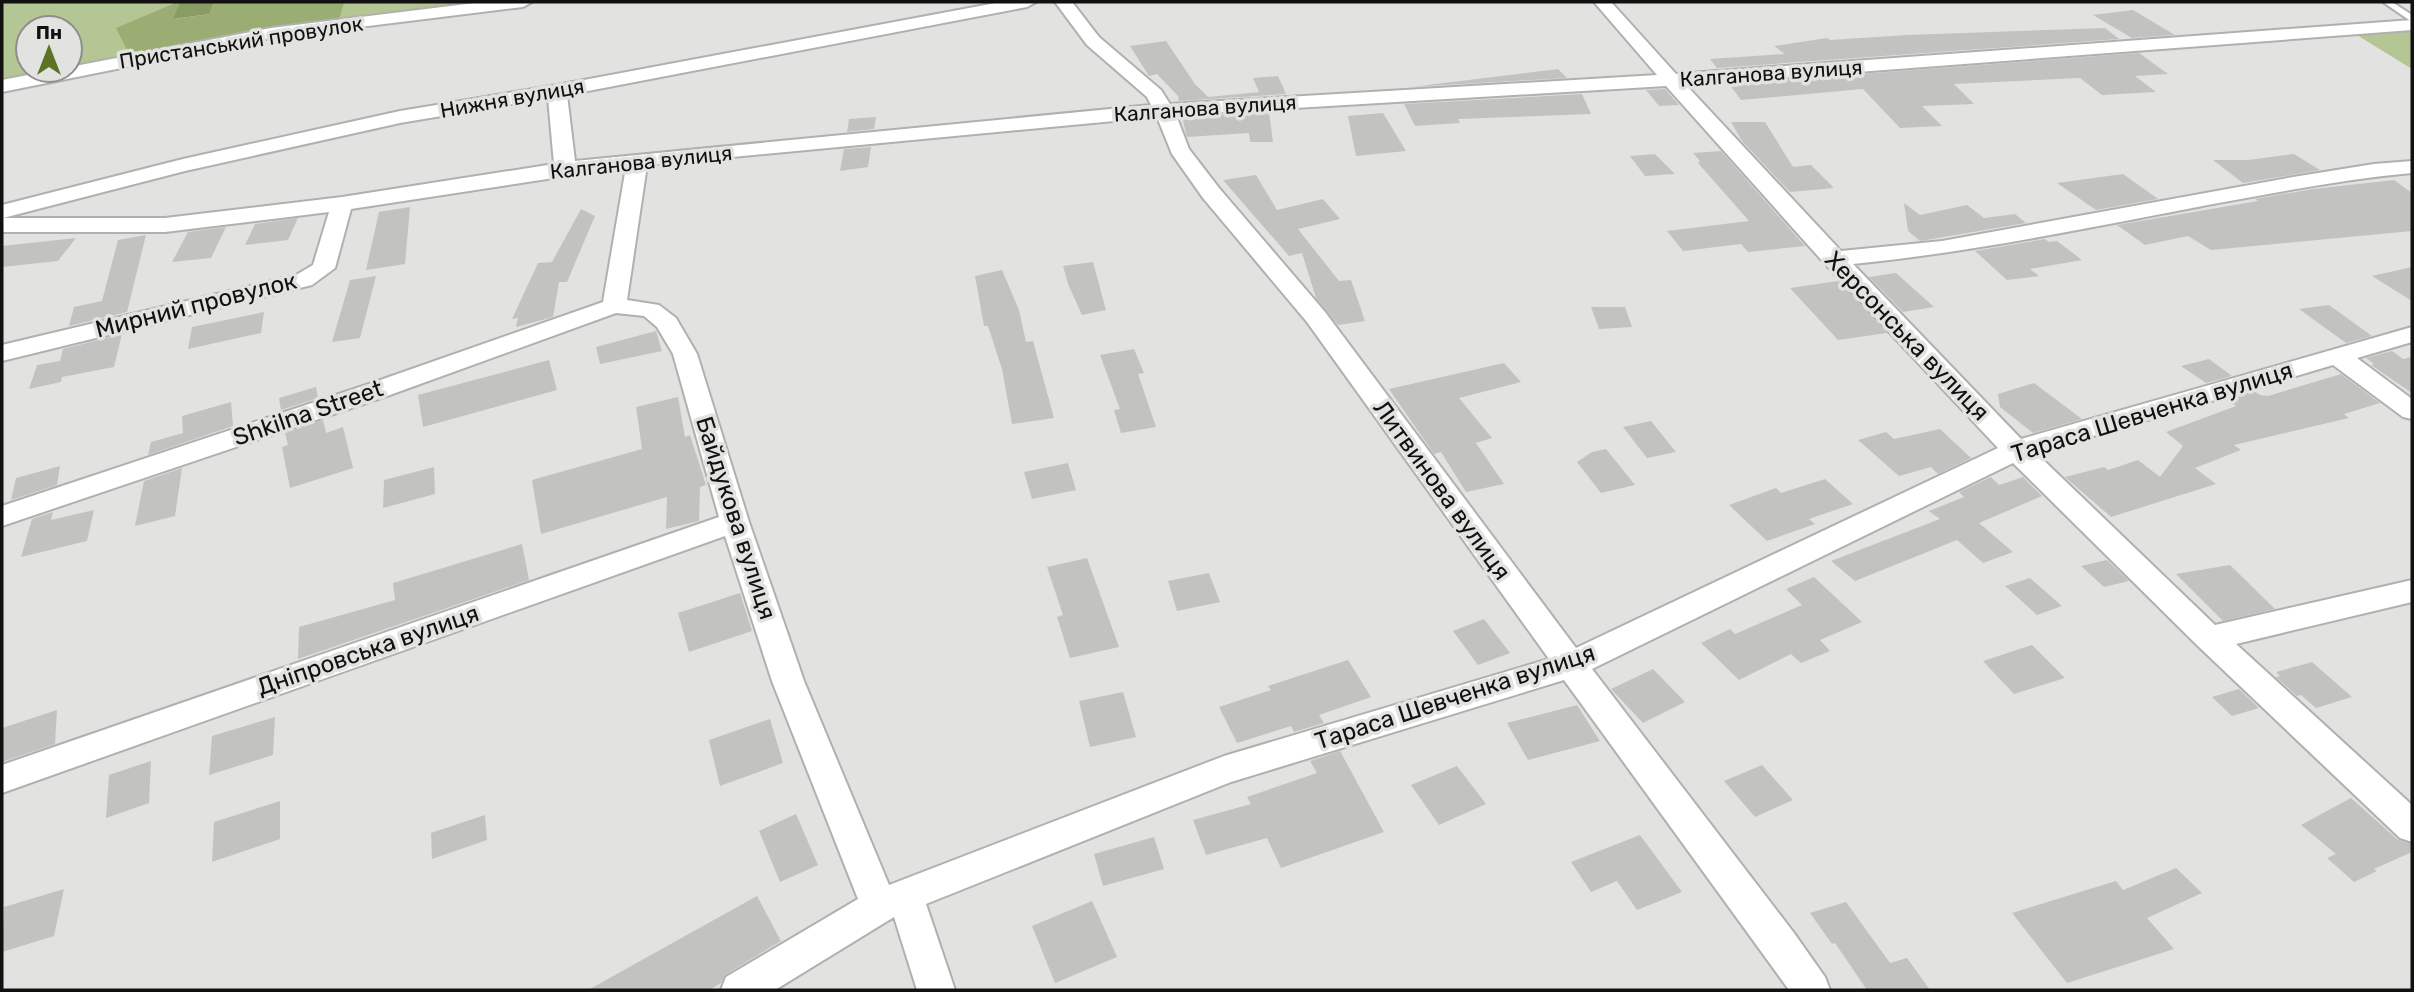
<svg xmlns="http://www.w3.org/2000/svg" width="2414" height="992" font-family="Rubik,sans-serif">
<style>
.green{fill:#b4c693;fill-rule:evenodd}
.forest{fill:#9aae74}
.water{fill:#889c63}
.building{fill:#c2c3c0}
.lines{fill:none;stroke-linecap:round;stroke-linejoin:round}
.service-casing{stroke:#b0b1ae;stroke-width:4}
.minor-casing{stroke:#b0b1ae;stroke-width:4}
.service{fill:#fff;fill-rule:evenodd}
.minor{fill:#fff;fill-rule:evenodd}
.labels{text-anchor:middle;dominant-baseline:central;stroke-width:7;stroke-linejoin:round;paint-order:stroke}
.far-street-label{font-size:21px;fill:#101110;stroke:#e2e3e0}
.street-label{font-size:24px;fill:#101110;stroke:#e2e3e0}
</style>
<rect width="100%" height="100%" fill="#e2e3e0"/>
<g class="green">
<path d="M2,2H177L117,28L134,64L2,92ZM28,28H70V70H28Z"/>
<polygon points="303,2 535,2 435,19 336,29"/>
<polygon points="2412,30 2412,69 2352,32"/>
</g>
<polygon class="forest" points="177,2 180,2 174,19 210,14 214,2 344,3 336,29 269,36 134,64 116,28"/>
<polygon class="water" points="180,2 214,2 210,14 173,19"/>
<g class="building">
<polygon points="2133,10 2175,35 2132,38 2093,15"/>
<polygon points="2105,28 2119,39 1717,68 1710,59 1785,54 1774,46 1827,38 1830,40 1907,35"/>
<polygon points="1166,41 1195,84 1208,97 1259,92 1253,78 1278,76 1286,94 1179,101 1178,96 1157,74 1149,76 1130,46"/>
<polygon points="2139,53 2168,74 2135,76 2156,92 2102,95 2080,78 1954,84 1974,104 1922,106 1942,126 1900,128 1863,89 1741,100 1729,84"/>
<polygon points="1558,69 1567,78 1411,87"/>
<polygon points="1665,89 1679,105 1659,106 1646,90"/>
<polygon points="1582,94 1591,114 1458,119 1460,123 1415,126 1404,104"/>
<polygon points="1269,112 1273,142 1250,142 1249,133 1187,137 1182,117"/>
<polygon points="1383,113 1406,151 1356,156 1348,116"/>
<polygon points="876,117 874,129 847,132 849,119"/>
<polygon points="1731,122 1765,122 1793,167 1811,165 1834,188 1790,192 1742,141"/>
<polygon points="871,147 868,167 840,171 844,149"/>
<polygon points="1721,151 1805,246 1748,252 1741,244 1683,251 1667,231 1749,221 1698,163 1700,161 1693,153"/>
<polygon points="1655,154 1675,174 1645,176 1630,156"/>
<polygon points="2294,154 2320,170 2243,183 2213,160 2248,160"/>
<polygon points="2123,174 2158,199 2096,210 2057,183"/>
<polygon points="1256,175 1277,210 1323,199 1340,219 1298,229 1339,281 1351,280 1365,321 1338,325 1316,298 1302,253 1289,256 1223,180"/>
<polygon points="2394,180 2412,193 2412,231 2211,250 2188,236 2145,245 2117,225 2258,201 2255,199 2313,189"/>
<polygon points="1904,203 1920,215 1967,205 1984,218 2015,214 2026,223 1920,241 1908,231"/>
<polygon points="410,207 405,264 366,270 379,212"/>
<polygon points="581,209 595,216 567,282 559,282 553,317 516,327 518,318 512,319 538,263 552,262"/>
<polygon points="298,218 288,240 245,245 255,224"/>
<polygon points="226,227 211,258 172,262 188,232"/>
<polygon points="146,235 127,312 69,326 74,307 102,301 118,240"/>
<polygon points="76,238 58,261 2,267 2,246"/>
<polygon points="2045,239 2049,242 2057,241 2082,260 2030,269 2039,276 2007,280 1975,251"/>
<polygon points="1093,262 1106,310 1082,315 1068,284 1063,266"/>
<polygon points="2412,267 2412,301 2372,276"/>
<polygon points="1002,270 1019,310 1026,342 1033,341 1054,418 1012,424 1002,369 988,326 984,326 975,276"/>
<polygon points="1896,273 1934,307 1903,312 1869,277"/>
<polygon points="376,276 360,338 332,342 350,280"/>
<polygon points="1838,281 1887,333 1838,340 1790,288"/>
<polygon points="2329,305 2372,336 2346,343 2299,309"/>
<polygon points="1591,307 1625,307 1632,327 1599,329"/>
<polygon points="264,312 261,333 188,349 192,327"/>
<polygon points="656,331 662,351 600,364 596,347"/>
<polygon points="122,334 114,367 62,377 61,382 29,389 37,365 60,361 63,349"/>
<polygon points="1134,349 1144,373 1138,374 1156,427 1121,433 1114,410 1120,409 1100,355"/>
<polygon points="2392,351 2403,359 2412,357 2412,393 2371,365 2374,364 2366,358"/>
<polygon points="2209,359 2232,376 2206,383 2181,366"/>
<polygon points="549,360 557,390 423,427 418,395"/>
<polygon points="1504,363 1521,382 1459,398 1492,438 1476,443 1504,484 1466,492 1441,452 1434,454 1389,389"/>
<polygon points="2341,374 2380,403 2344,414 2349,418 2234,445 2241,450 2195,468 2216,484 2111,517 2065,477 2104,467 2108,470 2138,460 2160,477 2183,446 2166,432 2236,406 2227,399 2254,391 2260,395 2268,396"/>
<polygon points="2034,383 2082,419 2033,433 2000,407 1998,394"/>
<polygon points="316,387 318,398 281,410 279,398"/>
<polygon points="678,397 685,437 690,435 706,485 700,487 699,521 666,529 667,497 541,534 532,480 642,449 636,407"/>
<polygon points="231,402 233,426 148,455 151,442 183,433 182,416"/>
<polygon points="323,420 326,433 343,427 353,468 290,488 282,447 288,445 285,433"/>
<polygon points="1651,421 1676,452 1647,458 1623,427"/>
<polygon points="1940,429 1971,458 1938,474 1931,467 1899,476 1858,440 1886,432 1894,439"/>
<polygon points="1606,449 1635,485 1601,493 1577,462 1592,452"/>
<polygon points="1068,463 1076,490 1032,499 1024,472"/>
<polygon points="60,466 57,485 11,500 16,478"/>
<polygon points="434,467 435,494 383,508 384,480"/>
<polygon points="182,468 175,516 135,526 144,481"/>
<polygon points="1991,477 1999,485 2023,477 2042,496 1979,523 2013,552 1983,563 1957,540 1855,581 1831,561 1940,519 1929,511 1964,497 1959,492"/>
<polygon points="1825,479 1853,504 1809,519 1815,524 1767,541 1729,505 1776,488 1781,493"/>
<polygon points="94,510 87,541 21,557 32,519 53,512 51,520"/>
<polygon points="522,544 529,580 298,659 299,627 395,600 393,583"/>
<polygon points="1087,558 1119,647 1070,658 1057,617 1063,615 1047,567"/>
<polygon points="2107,560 2129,581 2104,587 2081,566"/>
<polygon points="2230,565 2275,609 2223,621 2176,574"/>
<polygon points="1209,573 1220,602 1177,611 1168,581"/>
<polygon points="1814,577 1862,622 1820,640 1830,651 1801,663 1791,654 1739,680 1701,643 1730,629 1735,634 1802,605 1786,589"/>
<polygon points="2030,578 2062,606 2037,615 2005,586"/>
<polygon points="740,593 752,631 689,652 678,613"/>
<polygon points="1484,619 1510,653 1478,665 1453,631"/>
<polygon points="2032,645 2065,678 2014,694 1983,661"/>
<polygon points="1348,660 1371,697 1319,715 1324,723 1294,732 1291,726 1237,743 1219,707 1271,690 1268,686"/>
<polygon points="2312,662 2352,697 2316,708 2301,695 2297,696 2276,677 2280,676 2276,672"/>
<polygon points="1653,669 1685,702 1643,723 1611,689"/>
<polygon points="2239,689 2259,708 2232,716 2212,697"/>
<polygon points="1123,692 1136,737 1090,747 1079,701"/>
<polygon points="1577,705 1600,741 1528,760 1507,723"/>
<polygon points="57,710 55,744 2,762 2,728"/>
<polygon points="275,717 273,755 209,775 212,736"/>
<polygon points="770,719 783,763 720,786 709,740"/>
<polygon points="1340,751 1384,832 1281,868 1267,838 1206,855 1193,820 1251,804 1247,797 1317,773 1310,761"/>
<polygon points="151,761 149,803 106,818 109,775"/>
<polygon points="1762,765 1793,800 1755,817 1724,781"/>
<polygon points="1457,766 1486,804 1439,825 1411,785"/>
<polygon points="2351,798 2398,840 2412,844 2412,852 2374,869 2377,871 2354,882 2327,858 2336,854 2301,825"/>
<polygon points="280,801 280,839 212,862 214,822"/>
<polygon points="796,814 818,865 780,882 759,831"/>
<polygon points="485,815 487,840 432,859 431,833"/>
<polygon points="1640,835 1682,892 1637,910 1617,881 1591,892 1571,862"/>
<polygon points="1154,837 1164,869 1103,886 1094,854"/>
<polygon points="2176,868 2202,893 2147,918 2174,949 2067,983 2012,913 2116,881 2123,890"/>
<polygon points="64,889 54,936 2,952 4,907"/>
<polygon points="757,896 781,941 725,975 721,983 709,990 588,990"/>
<polygon points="1092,901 1117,957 1055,983 1032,926"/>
<polygon points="1846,902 1890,963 1907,958 1930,990 1867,990 1835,943 1832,944 1810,913"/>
</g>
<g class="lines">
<defs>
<polygon id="service" points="2383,2 2392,2 2412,15 2412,22"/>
<g id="minor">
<polygon points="483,2 532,2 523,7 271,38 2,92 2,80 54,70 70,70 70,67 271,28"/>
<path d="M1001,2H1036L1027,7L567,95L575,161L1151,105L1147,97L1087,45L1055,2H1072L1099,37L1161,90L1170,104L1657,75L1594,2H1611L1676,74L2412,20V30L1686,85L1841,251L1942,241L2293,177L2374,164L2412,161V173C2345,179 2279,192 2213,204C2093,227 1974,252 1853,264L2021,439L2412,327V342L2357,358L2412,399V419L2403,417L2333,365L2036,453L2215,625L2412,580V602L2236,644L2412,805V842L2400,838L2198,646L2013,463L1592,669L1794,933L1825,977L1830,990H1789L1564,680L1231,782L926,904L955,990H917L894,917L775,990H721L726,977L858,899L772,681L725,536L2,793V765L719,517L673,354L657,327L644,316L616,313L387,396L2,526V506L369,384L603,302L626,167L351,209L335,268L312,285L2,361V345L296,275L313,265L329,212L165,232H2V205L183,159L400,111L557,85ZM1666,86L1825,264L1998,448L1576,648L1325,312L1219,188L1189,149L1176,115ZM548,98L554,164L342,197L165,218H3L185,171L400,123ZM1157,117L1172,154L1203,198L1307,322L1549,659L1224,756L889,885L804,681L749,522L697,354L676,318L659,305L627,300L647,165Z"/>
</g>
</defs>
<use href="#service" class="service-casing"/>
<use href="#minor" class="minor-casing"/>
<use href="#service" class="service"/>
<use href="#minor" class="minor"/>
</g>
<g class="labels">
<g class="far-street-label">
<text transform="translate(241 42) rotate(-9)">Пристанський провулок</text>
<text transform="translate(1771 73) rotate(-4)">Калганова вулиця</text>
<text transform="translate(512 98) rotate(-10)">Нижня вулиця</text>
<text transform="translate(1205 108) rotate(-4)">Калганова вулиця</text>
<text transform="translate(641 162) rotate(-6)">Калганова вулиця</text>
</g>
<g class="street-label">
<text transform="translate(196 305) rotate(-14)">Мирний провулок</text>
<text transform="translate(1907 336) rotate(46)">Херсонська вулиця</text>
<text transform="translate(2152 412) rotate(-17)">Тараса Шевченка вулиця</text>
<text transform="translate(308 413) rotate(-19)">Shkilna Street</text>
<text transform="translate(1442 490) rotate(54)">Литвинова вулиця</text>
<text transform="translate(736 518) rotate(72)">Байдукова вулиця</text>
<text transform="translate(368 650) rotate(-19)">Дніпровська вулиця</text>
<text transform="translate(1455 697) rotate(-18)">Тараса Шевченка вулиця</text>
</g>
</g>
<rect width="2414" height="992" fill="none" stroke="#101110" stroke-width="7"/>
<g transform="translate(49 49)"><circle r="33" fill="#e2e3e0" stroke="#8e8f8d" stroke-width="2"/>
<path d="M0-5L12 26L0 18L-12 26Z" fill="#5d7324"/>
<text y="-10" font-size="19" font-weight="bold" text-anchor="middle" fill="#101110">Пн</text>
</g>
</svg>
